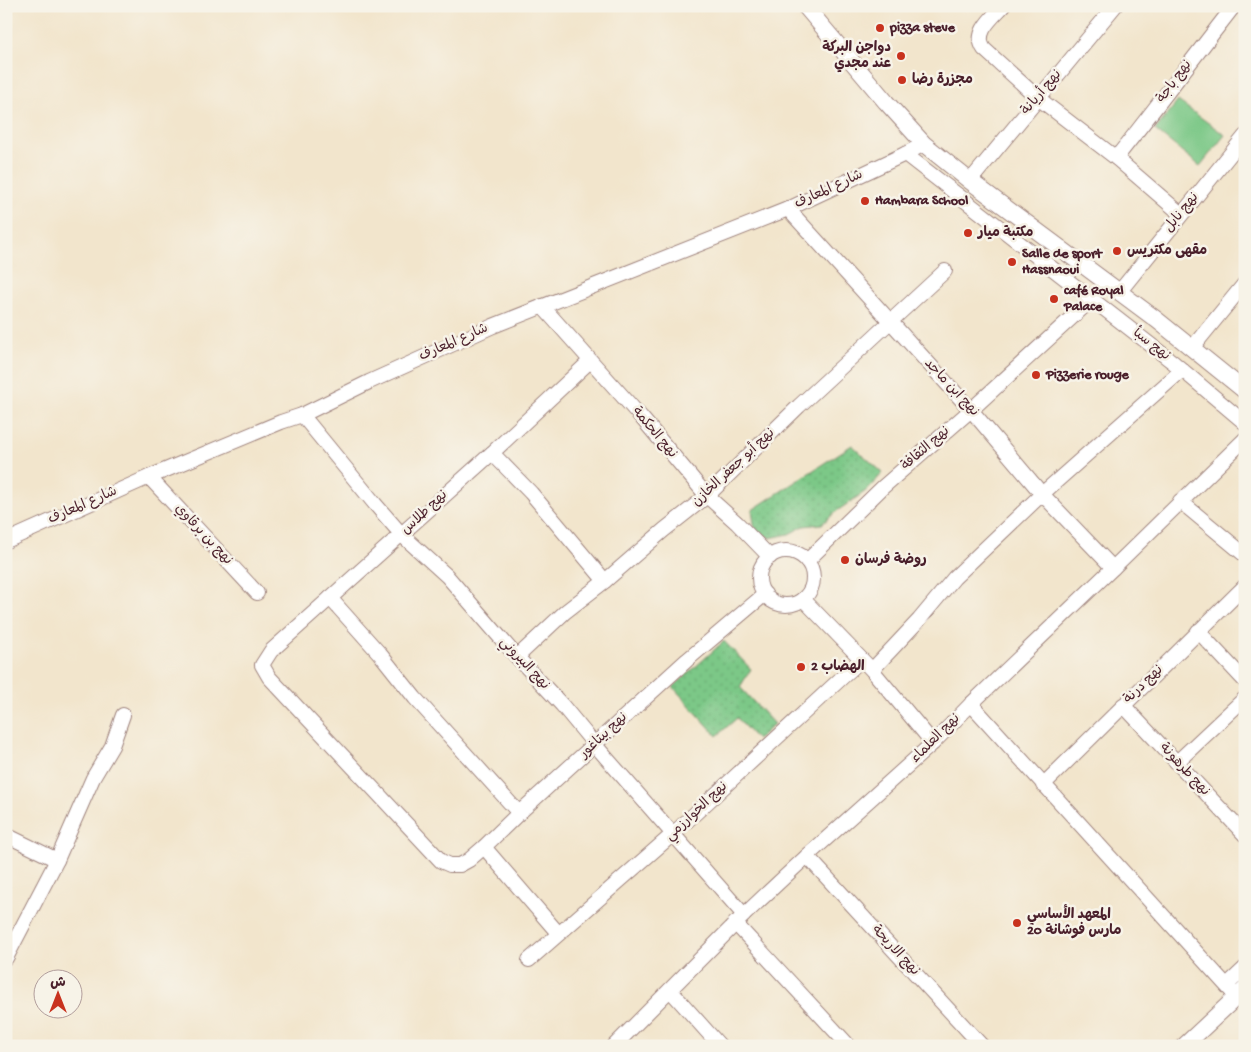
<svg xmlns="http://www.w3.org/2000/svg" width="1251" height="1052" font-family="'Gochi Hand','Playpen Sans Arabic',sans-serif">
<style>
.green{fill:url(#green-dots);stroke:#637459}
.pitch{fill:#7cc887;stroke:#637459}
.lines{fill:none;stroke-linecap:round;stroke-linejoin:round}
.minor-casing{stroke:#9e827c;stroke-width:16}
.tertiary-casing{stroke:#9e827c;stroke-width:18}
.minor{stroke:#fff;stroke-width:14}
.tertiary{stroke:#fff;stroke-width:16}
.poi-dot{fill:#c8321e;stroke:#f7f3e8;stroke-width:2}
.labels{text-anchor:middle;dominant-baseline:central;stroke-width:5;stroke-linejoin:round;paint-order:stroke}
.poi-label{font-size:14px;font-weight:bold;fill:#4a1f2b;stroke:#f7f3e8;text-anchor:start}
.street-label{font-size:14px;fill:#4a1f2b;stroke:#f7f3e8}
</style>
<defs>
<pattern id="green-dots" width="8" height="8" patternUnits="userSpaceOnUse" patternTransform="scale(1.25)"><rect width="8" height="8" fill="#7cc887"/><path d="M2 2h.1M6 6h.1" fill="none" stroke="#6dab75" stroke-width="1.8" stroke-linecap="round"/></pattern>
</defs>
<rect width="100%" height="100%" fill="#f7f3e8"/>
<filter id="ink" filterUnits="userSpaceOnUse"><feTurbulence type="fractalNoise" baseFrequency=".02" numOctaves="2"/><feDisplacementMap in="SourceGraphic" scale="10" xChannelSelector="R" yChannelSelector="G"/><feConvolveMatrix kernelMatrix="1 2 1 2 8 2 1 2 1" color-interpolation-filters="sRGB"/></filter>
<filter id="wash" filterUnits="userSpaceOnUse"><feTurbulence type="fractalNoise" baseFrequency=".0096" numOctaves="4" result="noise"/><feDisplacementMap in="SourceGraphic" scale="20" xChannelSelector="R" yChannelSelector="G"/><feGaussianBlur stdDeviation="1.12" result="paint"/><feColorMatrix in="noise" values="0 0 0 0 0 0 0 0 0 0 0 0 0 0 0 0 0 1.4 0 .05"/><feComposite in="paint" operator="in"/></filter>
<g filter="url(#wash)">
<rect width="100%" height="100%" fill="#f2e5cc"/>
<g class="green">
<polygon points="852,445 883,473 866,491 837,511 822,524 804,526 789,534 770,538 755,531 752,510"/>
<polygon points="724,641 751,669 740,687 774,724 757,740 737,718 717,736 673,687"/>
</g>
<polygon class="pitch" points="1178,101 1225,135 1200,166 1155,130"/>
</g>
<g filter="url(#ink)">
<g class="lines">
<defs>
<g id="minor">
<path d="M1003,6C992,18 973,33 984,49L1038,98L1116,158L1181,214"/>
<polyline points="924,144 905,154 1174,363 1245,423"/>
<path d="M1116,158C1156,108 1194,57 1234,6"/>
<polyline points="970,181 1115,6"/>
<polyline points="788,209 971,410 1042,494 1113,568"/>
<polyline points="1120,291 1245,136"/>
<polyline points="542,306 641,417 707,496 737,523 770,557"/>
<polyline points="1192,348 1245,283"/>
<polyline points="590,361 492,453 271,651 262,665 269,677 441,861 450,865 460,865 469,860 484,847 519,813 687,660 765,594"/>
<polyline points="302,415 375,504 402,535 447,576 517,657 562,705 595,745 744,915"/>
<polyline points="492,453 531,493 605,581"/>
<polyline points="149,477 257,593"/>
<polyline points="1180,501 1245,555"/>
<polyline points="6,541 149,477 281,422 302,415 369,382 493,326 788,209 905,154"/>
<circle cx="786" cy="578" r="27"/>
<polyline points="807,561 883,487 971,410 1092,299"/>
<polyline points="330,598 380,654 415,698 519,813"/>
<polyline points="803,599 872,670 933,743"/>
<polyline points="1198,631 1245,681"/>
<polyline points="517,657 565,612 605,581 664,530 707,496 799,406 945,271"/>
<polyline points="872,670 919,620 954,578 1042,494 1182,370"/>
<polyline points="971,704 1236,996"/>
<polyline points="1123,705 1245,835"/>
<polyline points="1177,762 1245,698"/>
<polyline points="1043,785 1245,586"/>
<polyline points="6,835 57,860"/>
<polyline points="484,847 558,933"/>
<polyline points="807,856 982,1046"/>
<polyline points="735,923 849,1046"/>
<polyline points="6,958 57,860 93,778 112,746 123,715"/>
<polyline points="529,960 673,834 861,660"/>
<polyline points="1227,985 1245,968"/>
<polyline points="670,990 720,1046"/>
<polyline points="614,1046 744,915 807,856 933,743 971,704 1113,568 1245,439"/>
</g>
<g id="tertiary">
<polyline points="805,6 886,102 924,144 970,181 1157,320 1245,391"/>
<polyline points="1184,1046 1245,989"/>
</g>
</defs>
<use href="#minor" class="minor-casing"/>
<use href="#tertiary" class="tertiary-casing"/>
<use href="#minor" class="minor"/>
<use href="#tertiary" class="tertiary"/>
</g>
</g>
<g class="poi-dot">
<circle cx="880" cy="28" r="5"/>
<circle cx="901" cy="56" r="5"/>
<circle cx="902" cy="80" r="5"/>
<circle cx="865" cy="201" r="5"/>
<circle cx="968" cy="233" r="5"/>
<circle cx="1117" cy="251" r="5"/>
<circle cx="1012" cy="262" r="5"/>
<circle cx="1054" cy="299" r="5"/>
<circle cx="1036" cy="375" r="5"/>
<circle cx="845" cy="560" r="5"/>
<circle cx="801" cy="667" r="5"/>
<circle cx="1017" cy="923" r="5"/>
</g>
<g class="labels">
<g class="poi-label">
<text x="890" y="28">pizza steve</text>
<text x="891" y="48" text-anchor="end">دواجن البركة<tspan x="891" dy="16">عند مجدي</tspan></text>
<text x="912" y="80">مجزرة رضا</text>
<text x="875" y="201">Hambara School</text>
<text x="978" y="233">مكتبة ميار</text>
<text x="1127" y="251">مقهى مكتريس</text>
<text x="1022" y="254">Salle de sport<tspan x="1022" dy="16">Hassnaoui</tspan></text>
<text x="1064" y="291">café Royal<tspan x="1064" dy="16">Palace</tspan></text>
<text x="1046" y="375">Pizzerie rouge</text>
<text x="855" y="560">روضة فرسان</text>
<text x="811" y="667">الهضاب 2</text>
<text x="1027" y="915">المعهد الأساسي<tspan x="1027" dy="16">20 مارس فوشانة</tspan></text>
</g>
<g class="street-label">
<text transform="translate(1175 82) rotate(-54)">نهج باجة</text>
<text transform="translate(1042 93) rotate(-50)">نهج أريانة</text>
<text transform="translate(829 190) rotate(-25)">شارع المعارف</text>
<text transform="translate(1182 213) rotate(-51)">نهج نابل</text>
<text transform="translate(454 343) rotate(-24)">شارع المعارف</text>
<text transform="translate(1151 345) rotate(38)">نهج سبأ</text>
<text transform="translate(951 388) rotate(47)">نهج ابن ماجد</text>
<text transform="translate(654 433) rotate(50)">نهج الحكمة</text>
<text transform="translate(926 449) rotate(-41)">نهج الثقافة</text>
<text transform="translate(734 468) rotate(-43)">نهج أبو جعفر الخازن</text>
<text transform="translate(83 506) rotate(-24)">شارع المعارف</text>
<text transform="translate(425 513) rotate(-43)">نهج طلاس</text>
<text transform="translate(203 535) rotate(47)">نهج بن برقاوي</text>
<text transform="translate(524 664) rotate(47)">نهج البيروني</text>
<text transform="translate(1144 685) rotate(-44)">نهج درنة</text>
<text transform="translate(604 736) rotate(-43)">نهج بيتاغور</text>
<text transform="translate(936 739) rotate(-45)">نهج العلماء</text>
<text transform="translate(1184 770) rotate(47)">نهج طرهونة</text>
<text transform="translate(697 812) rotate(-43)">نهج الخوارزمي</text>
<text transform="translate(895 951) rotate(47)">نهج الاريحة</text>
</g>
</g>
<rect width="1251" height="1052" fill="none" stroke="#f7f3e8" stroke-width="25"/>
<g transform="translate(58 994)"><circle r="24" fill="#f7f3e8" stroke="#b29e9c"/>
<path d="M0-4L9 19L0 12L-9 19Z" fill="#c8321e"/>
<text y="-8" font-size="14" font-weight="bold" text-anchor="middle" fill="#4a1f2b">ش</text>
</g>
</svg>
